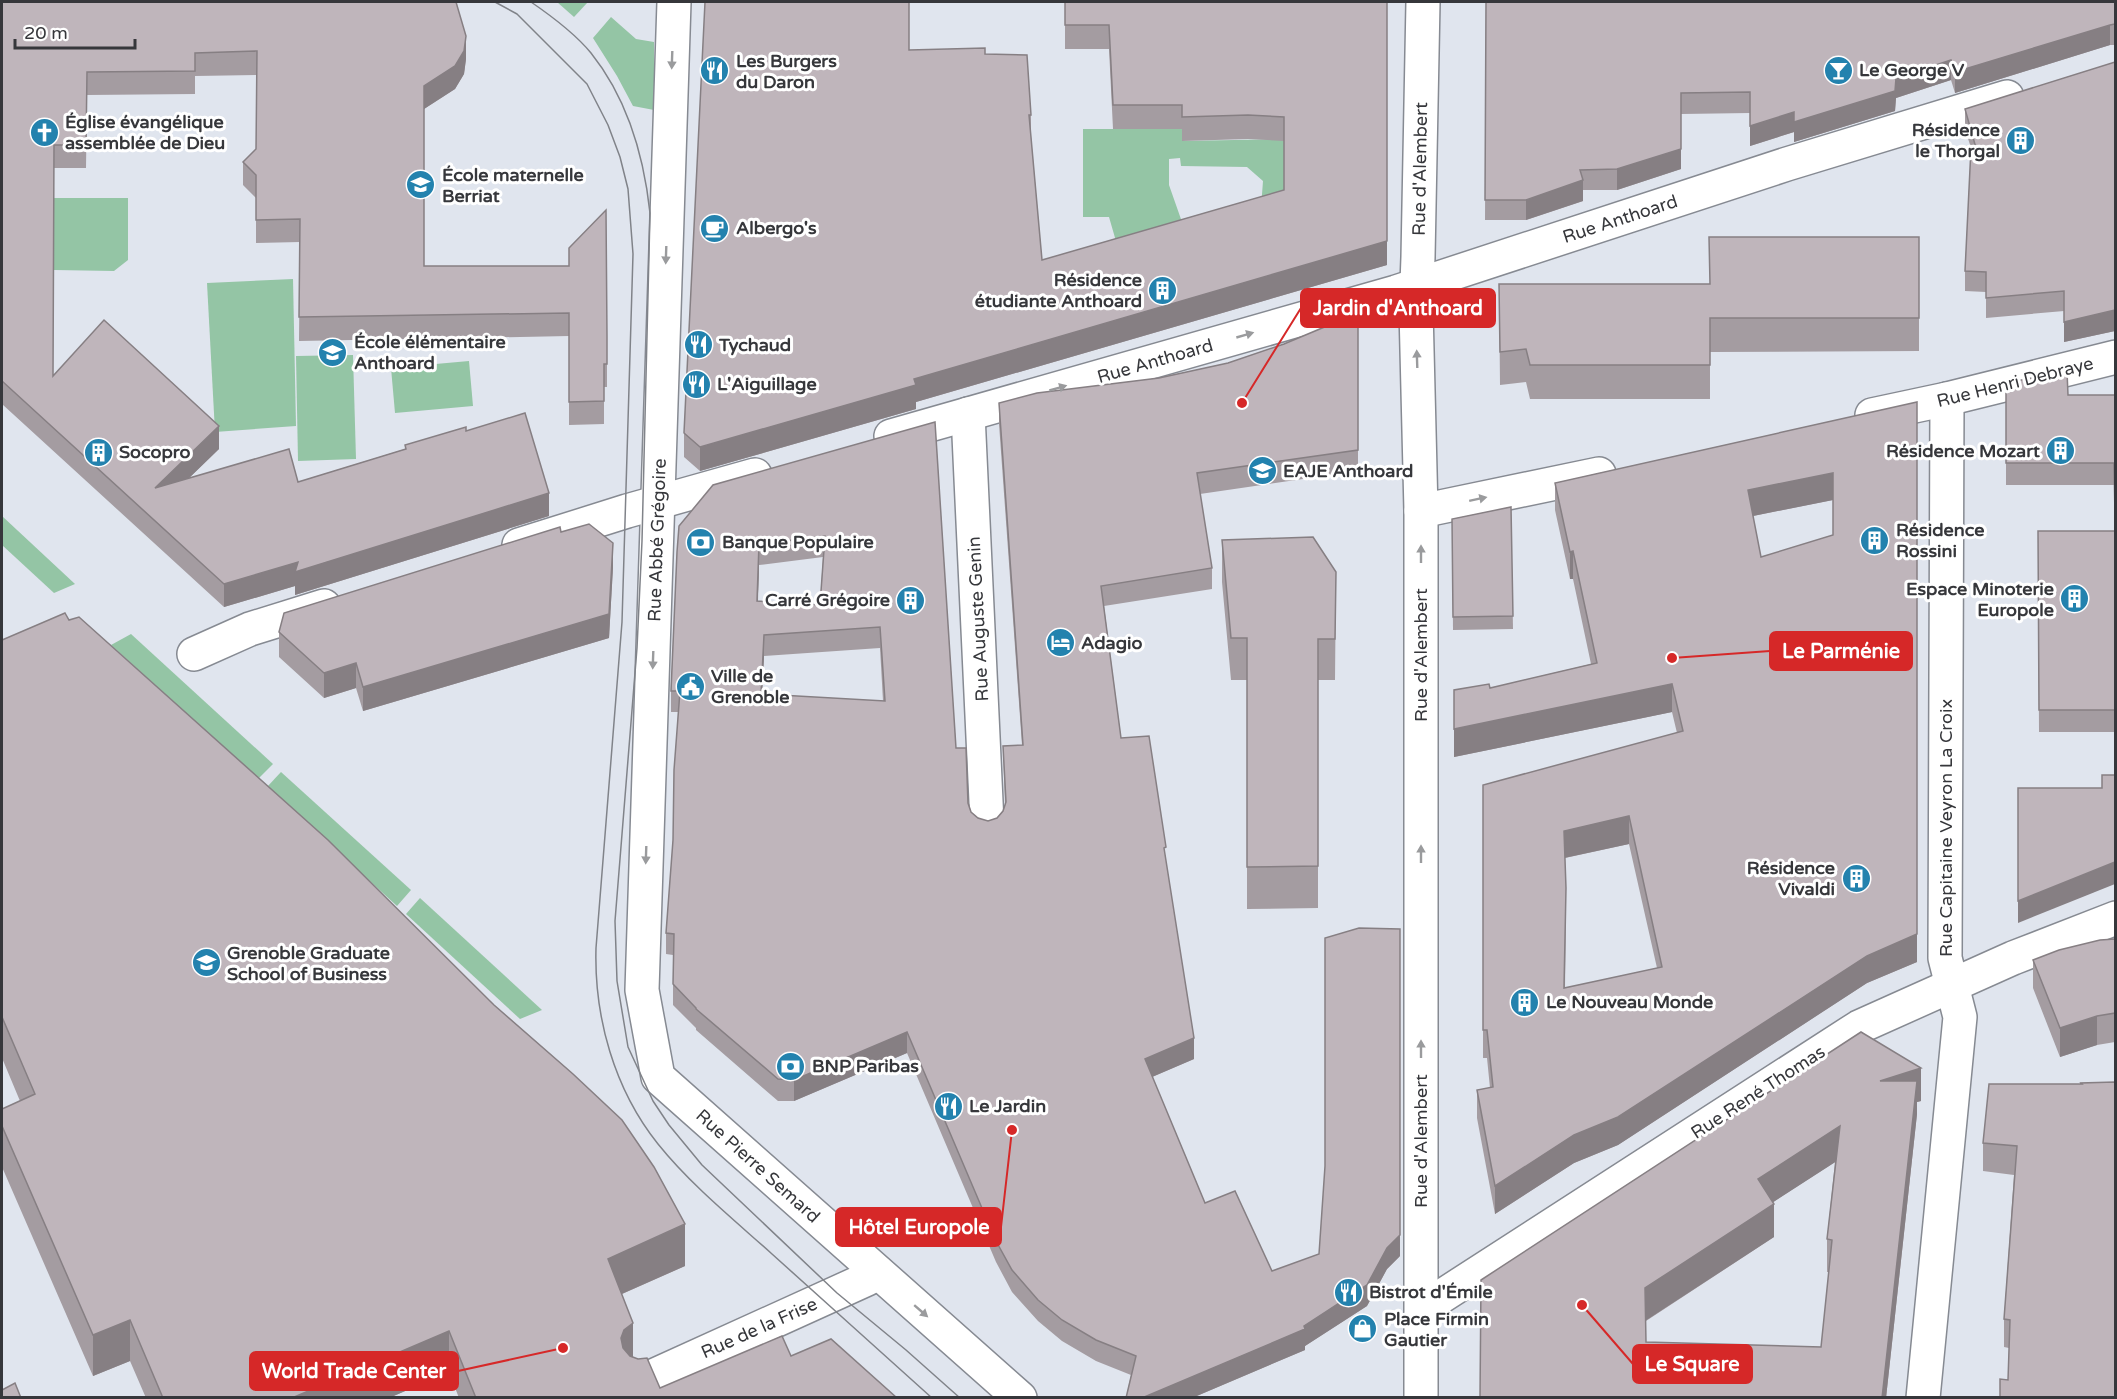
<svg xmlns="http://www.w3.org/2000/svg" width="2117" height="1399" font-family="'Varela Round',sans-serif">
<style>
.green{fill:#94c5a5}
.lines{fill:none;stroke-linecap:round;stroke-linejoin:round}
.minor-casing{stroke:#868a92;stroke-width:36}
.minor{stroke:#fff;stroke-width:33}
.tram{stroke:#808389;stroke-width:1.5}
.wall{fill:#a49ca1;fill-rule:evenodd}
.shaded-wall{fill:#867f83}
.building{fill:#bfb5bb;stroke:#867f83;stroke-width:1.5;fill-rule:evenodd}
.oneway{fill:#9a9b9d}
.labels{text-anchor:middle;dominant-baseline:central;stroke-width:6;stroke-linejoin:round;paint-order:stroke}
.poi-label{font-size:18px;font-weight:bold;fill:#36373b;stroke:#fff;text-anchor:start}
.street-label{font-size:18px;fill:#36373b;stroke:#fff}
.leader{fill:none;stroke:#d62828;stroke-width:2}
.callout-dot{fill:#d62828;stroke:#fff;stroke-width:2}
.callout{fill:#d62828;stroke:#d62828;stroke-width:2}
.callout-label{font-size:20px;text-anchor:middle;font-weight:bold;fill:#fff}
</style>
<rect width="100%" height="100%" fill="#e0e5ee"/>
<g class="green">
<polygon points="557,2 588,2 574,17"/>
<polygon points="611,17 636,39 654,42 654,110 633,106 617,76 593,38"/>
<polygon points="1083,129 1182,129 1183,141 1286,139 1284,214 1260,221 1263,181 1247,167 1181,166 1180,158 1169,159 1169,185 1189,242 1122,262 1109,217 1083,217"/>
<polygon points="54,198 128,198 128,260 114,271 54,270"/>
<polygon points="293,279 296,426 215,432 207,283"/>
<polygon points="353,355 356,459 298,461 296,356"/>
<polygon points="469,361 473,406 395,413 391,368"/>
<polygon points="2,516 75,584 54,593 2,545"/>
<polygon points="131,634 273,764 258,779 111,645"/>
<polygon points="281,772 411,890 397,906 267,787"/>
<polygon points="420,898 542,1010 520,1019 406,914"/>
</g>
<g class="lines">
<defs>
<g id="minor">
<polyline points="674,2 642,990 658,1077 1020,1398"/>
<polyline points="968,414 987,823"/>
<polyline points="1872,415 1947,399 2116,357"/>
<polyline points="891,436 1396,292 1787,164 2007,97"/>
<polyline points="1421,511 1599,474"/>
<polyline points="519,545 627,511 755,475"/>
<polyline points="194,654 250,629 324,606"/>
<polyline points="1422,1309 1859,1027 2013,958 2116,918"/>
<polyline points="640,1382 867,1279 877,1272"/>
<polyline points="1421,1398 1421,511 1416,310 1418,257 1423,2"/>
<polyline points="1923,1398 1960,1017 1945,958 1947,399"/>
</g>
</defs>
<use href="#minor" class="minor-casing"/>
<use href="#minor" class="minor"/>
<g class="tram">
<path d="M495,2L517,14L587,84L608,125L620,157L628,189L633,254L622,622L596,948C594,1017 614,1089 658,1144C691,1185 733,1219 772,1254C825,1302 879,1350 932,1398"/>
<path d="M531,2C550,15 577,36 591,53C627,98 644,157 650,213L642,541L637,648L615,921L617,981L628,1047L653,1101L669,1125L702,1165L837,1293L906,1350L960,1398"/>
</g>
</g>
<g class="wall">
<polygon points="2,2 466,59 464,74 455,89 424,109 424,266 569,266 607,360 607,387 604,387 604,424 569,425 569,336 299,341 300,242 256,243 256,198 243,185 243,162 256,149 257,75 195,76 195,94 87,95 86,168 54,168 53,375 219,449 189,478 298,482 405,449 405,445 466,431 549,516 295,595 295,586 224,607 2,404"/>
<polygon points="1065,2 1387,2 1387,265 916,402 916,409 700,471 684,457 684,433 909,50 985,54 1031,115 1031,136 1042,260 1284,190 1284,141 1248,139 1182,141 1182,129 1113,129 1109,49 1065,49"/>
<polygon points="1486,2 2115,2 2115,45 2110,45 1955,93 1951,80 1896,98 1895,111 1794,142 1794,132 1750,146 1750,113 1681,114 1681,169 1617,190 1583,190 1583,201 1526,220 1485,220"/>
<polygon points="2115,62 2115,331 2064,342 2064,311 1986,318 1986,292 1965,291 1965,271 1971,148 1965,129 1965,109"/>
<polygon points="1919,237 1919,351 1710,352 1710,399 1530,399 1526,382 1500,385 1499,284 1709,284"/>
<path d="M1358,313V471L1200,494L1212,568V589L1104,606L1121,738L1166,862L1194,1059L1152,1077L1205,1203L1272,1271L1400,1256L1387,1269L1367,1306L1305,1346V1350L1192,1398H1126L1131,1375L1096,1361L1062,1341L1038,1321L1012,1292L996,1262L907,1053L794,1101H778L696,1030V1028L673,1005V955L666,954V933L673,840L678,712H671V691L677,552L935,422L956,748L971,812L978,818L988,821L997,818L1003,811L1005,805L1003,746L1022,745L999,424V403L1159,378L1228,363L1284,344ZM823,557L820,605L758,601L759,565ZM880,648L883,701L762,694L764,656Z"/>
<polygon points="2006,383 2068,395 2115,395 2115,732 2039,732 2038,531 2115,531 2114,485 2006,485"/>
<path d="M1917,402V962L1867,983L1618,1145L1574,1163L1495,1214L1477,1118V1090L1490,1088L1487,1058H1483V785L1677,733L1672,712L1454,757V690L1490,688L1591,664L1573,579H1570L1555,510V483ZM1833,500V535L1761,557L1753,516ZM1629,844L1657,968L1565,988L1566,916L1565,858Z"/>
<polygon points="1511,507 1513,629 1453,630 1452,519"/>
<polygon points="561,532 613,567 609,638 363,711 356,688 324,698 279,657 279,632"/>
<polygon points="1222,540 1336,572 1335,680 1318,680 1318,908 1247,909 1247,680 1231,680 1222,582"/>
<polygon points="69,620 685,1266 622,1294 633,1358 660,1388 791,1356 897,1398 459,1398 449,1372 389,1398 146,1398 130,1361 93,1376 2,1167 2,1109 20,1101 2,1058 2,640"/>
<polygon points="2115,939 2115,1042 2097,1045 2060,1057 2033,988 2033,960"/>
<path d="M1861,1032L1921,1101L1917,1102V1114L1886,1398H1480ZM1835,1162L1827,1239V1272H1829L1821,1347L1646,1342V1321L1774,1237L1773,1202Z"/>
<polygon points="2115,1082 2008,1380 2009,1348 2004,1347 2004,1319 2014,1175 1983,1171 1983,1143 2081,1084 2081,1083"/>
</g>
<g class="shaded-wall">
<polygon points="2110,25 2110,45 1955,93 1955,72"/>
<polygon points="466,36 466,59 464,74 455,89 424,109 424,86"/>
<polygon points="1951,60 1951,80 1896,98 1895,111 1794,142 1794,122 1896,78"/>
<polygon points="1681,93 1681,169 1617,190 1617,169"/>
<polygon points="1794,112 1794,132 1750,146 1750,126"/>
<polygon points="1583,180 1583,201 1526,220 1526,200"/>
<polygon points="1387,241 1387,265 916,402 916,409 700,471 700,447 914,379"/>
<polygon points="2115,310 2115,331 2064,342 2064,322"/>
<polygon points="219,426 219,449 155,511 155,488"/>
<polygon points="1833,473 1833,500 1748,517 1748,490"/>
<polygon points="549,493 549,516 295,595 295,586 224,607 224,584 298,562"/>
<polygon points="613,543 613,567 609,638 363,711 363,687"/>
<polygon points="759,544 759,565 757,622 757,601"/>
<polygon points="1573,551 1573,579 1570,579 1570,552"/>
<polygon points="764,635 764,656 761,715 761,694"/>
<polygon points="356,663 356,688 324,698 324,673"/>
<polygon points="1672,684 1672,712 1454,757 1454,729"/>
<polygon points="1629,816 1629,844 1564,858 1564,831"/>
<polygon points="2115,862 2115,884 2018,923 2018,901"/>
<polygon points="1917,934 1917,962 1867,983 1618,1145 1574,1163 1495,1214 1495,1186 1574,1135 1867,956"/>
<polygon points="2097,1016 2097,1045 2060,1057 2060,1028"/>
<polygon points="907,1032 907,1053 794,1101 794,1080"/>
<polygon points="1194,1038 1194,1059 1145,1080 1145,1059"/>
<polygon points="1921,1068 1921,1101 1917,1102 1917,1114 1886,1398 1882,1398 1880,1081"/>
<polygon points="1840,1126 1840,1159 1758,1212 1758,1179"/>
<polygon points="1774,1204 1774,1237 1645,1321 1645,1288"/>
<polygon points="685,1224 685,1266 608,1300 608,1259"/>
<polygon points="1400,1235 1400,1256 1387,1269 1367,1306 1305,1346 1305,1350 1192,1398 1142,1398 1387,1248"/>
<polygon points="130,1320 130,1361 93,1376 93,1335"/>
<polygon points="633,1323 633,1364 624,1372 621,1338 624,1330"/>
<polygon points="449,1331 449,1372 389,1398 292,1398"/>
</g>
<g class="building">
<polygon points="2,2 456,2 466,36 464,51 455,66 424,86 424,266 569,266 569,248 606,210 607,337 607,364 604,364 604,401 569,402 569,313 299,317 300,219 256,220 256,175 243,162 256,149 257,51 195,53 195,71 87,72 86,145 54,145 53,376 104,320 219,426 155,488 289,449 298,482 406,449 405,445 466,427 466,431 525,413 549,493 295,572 298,562 224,584 2,381"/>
<polygon points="705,2 909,2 909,50 985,48 985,54 1027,55 1031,115 1029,115 1042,260 1284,190 1284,117 1248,115 1182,117 1182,105 1113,105 1109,25 1065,25 1065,2 1387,2 1387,241 914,379 916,385 700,447 684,433"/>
<polygon points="1486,2 2115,2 2115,24 2110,25 1955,72 1951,60 1896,78 1895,91 1794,122 1794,112 1750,126 1750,92 1681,93 1681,149 1617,169 1580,170 1583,180 1526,200 1485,200"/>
<polygon points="2115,62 2115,310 2064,322 2064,291 1986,298 1986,272 1965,271 1971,148 1976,148 1965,109"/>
<polygon points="1709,237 1919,237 1919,318 1710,318 1710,365 1530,365 1526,349 1500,352 1499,284 1710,284"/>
<path d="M1358,313V450L1197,473L1212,568L1101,586L1121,738L1149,736L1166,847L1164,848L1194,1038L1145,1059L1205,1203L1235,1191L1272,1271L1319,1254L1325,1166V938L1359,928L1400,929V1235L1387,1248L1367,1285L1304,1326L1305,1329L1142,1398H1126L1136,1356L1096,1340L1062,1320L1038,1300L1012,1270L996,1241L907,1032L794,1080L778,1079L696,1009V1008L673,984L674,934L666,933L673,840L674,770L680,691H671L677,552L679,526L713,485L935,422L956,748H966L968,803L971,812L978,818L988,821L997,818L1003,811L1006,802L1003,746L1023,745L999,403L1037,393L1159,378L1228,363L1284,344ZM825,536L820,605L757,601L759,544ZM880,627L885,701L761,694L764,635Z"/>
<polygon points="2067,371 2068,395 2115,395 2115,515 2114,463 2006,463 2006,383"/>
<path d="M1917,402V934L1867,956L1618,1117L1574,1135L1495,1186L1477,1090L1493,1087L1487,1030H1483V785L1683,731L1672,684L1454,729V690L1489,684L1490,688L1597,663L1573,551L1570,552L1555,483ZM1833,473V535L1761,557L1748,490ZM1629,816L1662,967L1564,988L1566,888L1564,831Z"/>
<polygon points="1511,507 1513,616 1453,617 1452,519"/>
<polygon points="589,524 613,543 609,614 363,687 356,663 324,673 279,632 284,613 560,527 561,532"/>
<polygon points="2038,531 2115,531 2115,710 2039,710"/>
<polygon points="1313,537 1336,572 1335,639 1318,639 1318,866 1247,867 1247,638 1231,638 1222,540"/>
<polygon points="65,613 69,620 79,617 328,840 494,1005 573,1074 622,1120 654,1167 685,1224 608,1259 633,1323 624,1330 621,1338 623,1348 630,1356 638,1359 647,1358 660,1388 782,1336 791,1356 831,1339 897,1398 476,1398 449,1331 292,1398 163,1398 130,1320 93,1335 2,1126 2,1109 35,1094 2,1017 2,640"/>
<polygon points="2102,775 2115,775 2115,862 2018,901 2018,788 2102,788"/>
<polygon points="2115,939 2115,1013 2097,1016 2060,1028 2033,960 2059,950 2100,940"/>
<path d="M1861,1032L1921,1068L1880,1081H1917L1882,1398H1480L1481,1280ZM1840,1126L1827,1239L1832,1240L1821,1347L1646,1342L1645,1288L1774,1204L1758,1179Z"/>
<polygon points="2115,1082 2115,1398 2000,1398 2000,1379 2008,1380 2010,1320 2004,1319 2017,1146 1983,1143 1989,1084 2082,1084 2081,1083"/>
<polygon points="15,1383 21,1398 2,1398 2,1390"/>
</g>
<defs><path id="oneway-solid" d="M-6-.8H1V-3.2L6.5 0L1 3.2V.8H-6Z" transform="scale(1.5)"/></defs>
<g class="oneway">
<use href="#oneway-solid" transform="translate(672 60) rotate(92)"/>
<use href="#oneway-solid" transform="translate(666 255) rotate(92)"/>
<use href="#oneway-solid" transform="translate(1245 335) rotate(-16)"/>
<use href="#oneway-solid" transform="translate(1417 359) rotate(-92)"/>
<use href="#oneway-solid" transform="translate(1058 388) rotate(-16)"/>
<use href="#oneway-solid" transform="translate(1478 499) rotate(-12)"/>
<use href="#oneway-solid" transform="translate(1421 554) rotate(-90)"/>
<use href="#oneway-solid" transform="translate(653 660) rotate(92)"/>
<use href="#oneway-solid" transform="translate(1421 854) rotate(-90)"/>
<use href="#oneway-solid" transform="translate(646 855) rotate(92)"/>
<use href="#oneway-solid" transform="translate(1421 1049) rotate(-90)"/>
<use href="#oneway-solid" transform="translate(921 1311) rotate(41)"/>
</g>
<defs>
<symbol id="bar-disc" viewBox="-11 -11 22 22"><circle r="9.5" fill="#2382ae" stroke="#fff"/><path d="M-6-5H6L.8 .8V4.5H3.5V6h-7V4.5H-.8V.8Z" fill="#fff"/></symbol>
<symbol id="restaurant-disc" viewBox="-11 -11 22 22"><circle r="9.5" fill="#2382ae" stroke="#fff"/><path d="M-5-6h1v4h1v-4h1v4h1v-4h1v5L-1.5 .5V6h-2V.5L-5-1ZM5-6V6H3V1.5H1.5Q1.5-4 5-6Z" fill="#fff"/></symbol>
<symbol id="church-disc" viewBox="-11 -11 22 22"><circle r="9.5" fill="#2382ae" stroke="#fff"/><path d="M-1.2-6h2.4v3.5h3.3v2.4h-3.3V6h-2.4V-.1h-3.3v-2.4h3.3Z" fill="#fff"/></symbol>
<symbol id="building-disc" viewBox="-11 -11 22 22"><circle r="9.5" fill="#2382ae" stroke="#fff"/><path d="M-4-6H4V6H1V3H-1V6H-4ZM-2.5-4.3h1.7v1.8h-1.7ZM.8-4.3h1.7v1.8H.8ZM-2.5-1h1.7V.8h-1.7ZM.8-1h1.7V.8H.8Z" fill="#fff"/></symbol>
<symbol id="school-disc" viewBox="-11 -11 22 22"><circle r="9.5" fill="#2382ae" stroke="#fff"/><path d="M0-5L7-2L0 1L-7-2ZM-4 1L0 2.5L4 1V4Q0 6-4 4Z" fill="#fff"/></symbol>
<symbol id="cafe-disc" viewBox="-11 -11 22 22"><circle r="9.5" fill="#2382ae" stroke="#fff"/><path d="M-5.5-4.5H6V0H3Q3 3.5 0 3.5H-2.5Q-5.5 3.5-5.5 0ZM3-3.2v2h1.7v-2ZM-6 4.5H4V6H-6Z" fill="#fff"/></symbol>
<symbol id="bank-disc" viewBox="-11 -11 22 22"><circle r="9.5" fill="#2382ae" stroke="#fff"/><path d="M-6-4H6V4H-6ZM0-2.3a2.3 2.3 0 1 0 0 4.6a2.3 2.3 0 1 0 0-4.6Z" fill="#fff"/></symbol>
<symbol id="hotel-disc" viewBox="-11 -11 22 22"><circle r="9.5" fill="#2382ae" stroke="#fff"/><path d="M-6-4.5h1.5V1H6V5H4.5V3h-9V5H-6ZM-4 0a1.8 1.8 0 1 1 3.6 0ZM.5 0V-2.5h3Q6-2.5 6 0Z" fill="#fff"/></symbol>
<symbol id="civic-disc" viewBox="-11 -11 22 22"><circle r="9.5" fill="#2382ae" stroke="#fff"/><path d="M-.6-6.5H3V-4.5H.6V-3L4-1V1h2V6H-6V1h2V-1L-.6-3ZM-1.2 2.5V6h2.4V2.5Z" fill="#fff"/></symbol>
<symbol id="university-disc" viewBox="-11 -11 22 22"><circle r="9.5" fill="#2382ae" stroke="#fff"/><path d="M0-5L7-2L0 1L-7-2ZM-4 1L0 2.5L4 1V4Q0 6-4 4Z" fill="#fff"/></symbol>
<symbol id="shop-disc" viewBox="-11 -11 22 22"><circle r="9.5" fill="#2382ae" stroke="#fff"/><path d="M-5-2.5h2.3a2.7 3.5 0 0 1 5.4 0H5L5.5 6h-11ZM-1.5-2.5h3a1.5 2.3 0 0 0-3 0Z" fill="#fff"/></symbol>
</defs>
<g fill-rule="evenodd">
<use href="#bar-disc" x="1822" y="54" width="33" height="33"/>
<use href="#restaurant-disc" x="698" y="54" width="33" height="33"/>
<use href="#church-disc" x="28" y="116" width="33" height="33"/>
<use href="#building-disc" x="2004" y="124" width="33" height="33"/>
<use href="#school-disc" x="404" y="168" width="33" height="33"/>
<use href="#cafe-disc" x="698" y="212" width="33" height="33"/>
<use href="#building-disc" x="1146" y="274" width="33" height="33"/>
<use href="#restaurant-disc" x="682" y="328" width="33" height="33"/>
<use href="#school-disc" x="316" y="336" width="33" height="33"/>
<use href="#restaurant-disc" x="680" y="368" width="33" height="33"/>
<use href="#building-disc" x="2044" y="434" width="33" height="33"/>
<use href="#building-disc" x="82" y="436" width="33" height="33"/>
<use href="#school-disc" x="1246" y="454" width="33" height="33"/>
<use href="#building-disc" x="1858" y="524" width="33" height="33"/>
<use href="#bank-disc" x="684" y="526" width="33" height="33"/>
<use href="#building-disc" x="2058" y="582" width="33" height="33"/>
<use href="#building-disc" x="894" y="584" width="33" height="33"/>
<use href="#hotel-disc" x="1044" y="626" width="33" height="33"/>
<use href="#civic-disc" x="674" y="670" width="33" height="33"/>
<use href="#building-disc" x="1840" y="862" width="33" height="33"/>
<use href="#university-disc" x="190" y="946" width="33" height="33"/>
<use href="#building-disc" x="1508" y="986" width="33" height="33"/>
<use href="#bank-disc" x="774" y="1050" width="33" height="33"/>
<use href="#restaurant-disc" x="932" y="1090" width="33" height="33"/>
<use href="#restaurant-disc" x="1332" y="1276" width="33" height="33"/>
<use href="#shop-disc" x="1346" y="1312" width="33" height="33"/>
</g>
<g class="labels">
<g class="poi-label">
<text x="736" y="61">Les Burgers<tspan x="736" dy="21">du Daron</tspan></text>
<text x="1859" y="70">Le George V</text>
<text x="65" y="122">Église évangélique<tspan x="65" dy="21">assemblée de Dieu</tspan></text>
<text x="2000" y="130" text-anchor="end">Résidence<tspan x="2000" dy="21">le Thorgal</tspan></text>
<text x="442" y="175">École maternelle<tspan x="442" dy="21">Berriat</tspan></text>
<text x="736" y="228">Albergo's</text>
<text x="1142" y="280" text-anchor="end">Résidence<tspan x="1142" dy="21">étudiante Anthoard</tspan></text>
<text x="354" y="342">École élémentaire<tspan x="354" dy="21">Anthoard</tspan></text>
<text x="719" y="345">Tychaud</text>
<text x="717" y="384">L'Aiguillage</text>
<text x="2040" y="451" text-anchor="end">Résidence Mozart</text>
<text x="119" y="452">Socopro</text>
<text x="1283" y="471">EAJE Anthoard</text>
<text x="1896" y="530">Résidence<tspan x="1896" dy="21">Rossini</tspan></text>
<text x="722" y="542">Banque Populaire</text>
<text x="2054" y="589" text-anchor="end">Espace Minoterie<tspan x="2054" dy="21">Europole</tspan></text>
<text x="890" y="600" text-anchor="end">Carré Grégoire</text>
<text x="1081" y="643">Adagio</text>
<text x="711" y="676">Ville de<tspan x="711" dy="21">Grenoble</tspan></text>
<text x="1835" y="868" text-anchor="end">Résidence<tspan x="1835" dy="21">Vivaldi</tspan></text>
<text x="227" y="953">Grenoble Graduate<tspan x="227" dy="21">School of Business</tspan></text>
<text x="1546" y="1002">Le Nouveau Monde</text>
<text x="812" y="1066">BNP Paribas</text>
<text x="969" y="1106">Le Jardin</text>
<text x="1369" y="1292">Bistrot d'Émile</text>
<text x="1384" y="1319">Place Firmin<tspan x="1384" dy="21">Gautier</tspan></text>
</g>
<g class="street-label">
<text transform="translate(1420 169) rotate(-89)">Rue d'Alembert</text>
<text transform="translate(1620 219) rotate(-18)">Rue Anthoard</text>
<text transform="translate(1155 361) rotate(-16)">Rue Anthoard</text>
<text transform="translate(2015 382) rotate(-14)">Rue Henri Debraye</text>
<text transform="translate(657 540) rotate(-88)">Rue Abbé Grégoire</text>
<text transform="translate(978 619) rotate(-93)">Rue Auguste Genin</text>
<text transform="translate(1421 655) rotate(-90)">Rue d'Alembert</text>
<text transform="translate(1946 828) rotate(-90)">Rue Capitaine Veyron La Croix</text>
<text transform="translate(1758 1092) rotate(-33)">Rue René Thomas</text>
<text transform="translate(1421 1141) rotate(-90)">Rue d'Alembert</text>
<text transform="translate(758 1166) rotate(42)">Rue Pierre Semard</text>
<text transform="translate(759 1328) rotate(-24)">Rue de la Frise</text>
</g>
</g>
<path class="leader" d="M1242 403L1301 308M1672 658L1770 651M1012 1130L1001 1227M1582 1305L1633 1364M563 1348L458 1371"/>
<g class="callout-dot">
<circle cx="1242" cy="403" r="6"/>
<circle cx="1672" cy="658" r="6"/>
<circle cx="1012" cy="1130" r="6"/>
<circle cx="1582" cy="1305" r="6"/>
<circle cx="563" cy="1348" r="6"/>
</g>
<g class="callout">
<rect x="1301" y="289" width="194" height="38" rx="6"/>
<rect x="1770" y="632" width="142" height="38" rx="6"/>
<rect x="836" y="1208" width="165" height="38" rx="6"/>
<rect x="1633" y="1345" width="119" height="38" rx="6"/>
<rect x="250" y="1352" width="208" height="38" rx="6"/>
</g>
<g class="callout-label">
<text x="1398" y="315">Jardin d'Anthoard</text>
<text x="1841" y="658">Le Parménie</text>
<text x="919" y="1234">Hôtel Europole</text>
<text x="1692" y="1371">Le Square</text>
<text x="354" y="1378">World Trade Center</text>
</g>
<rect width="2117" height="1399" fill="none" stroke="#36373b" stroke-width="6"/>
<path d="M15 39v9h120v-9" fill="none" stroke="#36373b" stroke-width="3"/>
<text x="24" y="39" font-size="18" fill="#36373b" stroke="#ffffff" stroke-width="4.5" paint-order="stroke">20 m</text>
</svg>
